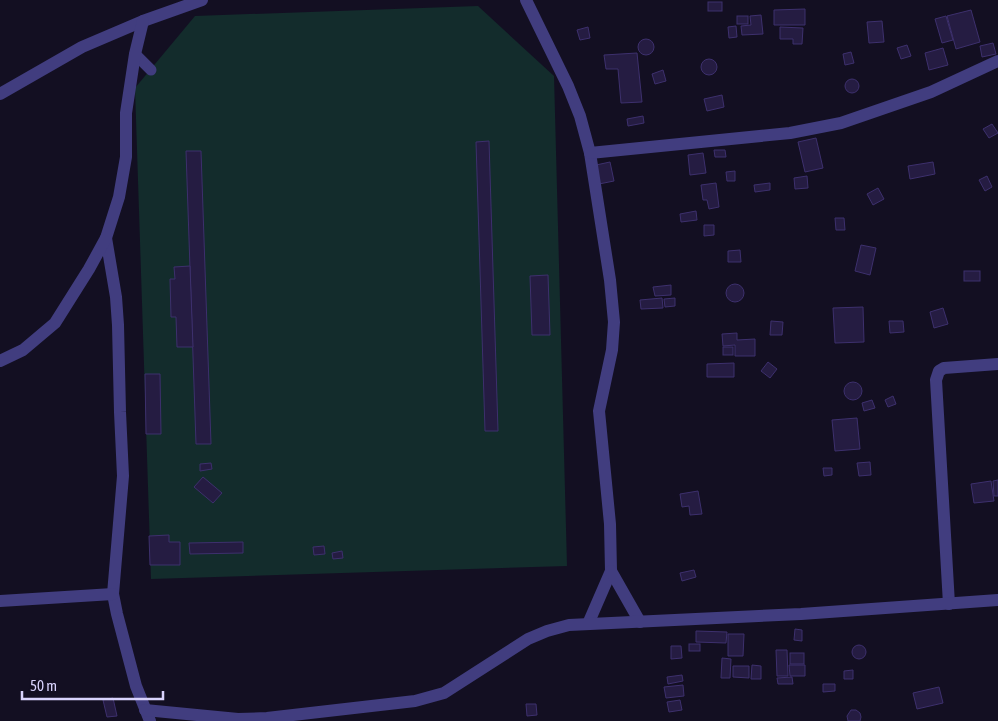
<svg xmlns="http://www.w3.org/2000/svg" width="998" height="721" font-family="'Asap Condensed',sans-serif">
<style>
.green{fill:#132c2c}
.building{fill:#251c42;stroke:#3d306d}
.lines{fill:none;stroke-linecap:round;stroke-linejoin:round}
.service{stroke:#413d7f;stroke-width:11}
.minor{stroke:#413d7f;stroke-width:12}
</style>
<rect width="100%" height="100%" fill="#130f22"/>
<polygon class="green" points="478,6 554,76 567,566 151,579 135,88 195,16"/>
<g class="building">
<rect x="708" y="2" width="14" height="9"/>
<polygon points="805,9 805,25 774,25 774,10"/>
<polygon points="971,10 980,42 956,49 947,16"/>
<polygon points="761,15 763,34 742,35 741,26 751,25 750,16"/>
<rect x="737" y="16" width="11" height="8"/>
<polygon points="946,16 953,40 942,43 935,19"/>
<polygon points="882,21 884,42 869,43 867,22"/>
<polygon points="736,26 737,37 729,38 728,27"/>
<polygon points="588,27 590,38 580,40 577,30"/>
<polygon points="780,27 803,28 802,44 793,44 793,39 780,39"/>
<circle cx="646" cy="47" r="8"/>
<polygon points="993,43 996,54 982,57 980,46"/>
<polygon points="907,45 911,56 901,59 897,48"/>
<polygon points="943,48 948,65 929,70 925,53"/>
<polygon points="851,52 854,63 845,65 843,54"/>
<polygon points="637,53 642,102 621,103 618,69 606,69 604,55"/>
<circle cx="709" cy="67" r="8"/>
<polygon points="663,70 666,81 655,84 652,74"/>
<circle cx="852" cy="86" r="7"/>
<polygon points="722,95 724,107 707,111 704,99"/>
<polygon points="643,116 644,123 628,126 627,119"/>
<polygon points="992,124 998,133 989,138 983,129"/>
<polygon points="816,138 823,168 805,172 798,142"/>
<polygon points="489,141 498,431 485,431 476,142"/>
<polygon points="714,150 725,150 726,157 715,157"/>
<polygon points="186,151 201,151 211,444 196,444"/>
<polygon points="703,153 706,173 690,175 688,155"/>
<polygon points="610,162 614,181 599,184 596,165"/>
<polygon points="933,162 935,174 910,179 908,166"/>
<polygon points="735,171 735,181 727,181 726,172"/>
<polygon points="807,176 808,188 795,189 794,178"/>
<polygon points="987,176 992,187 985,191 979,180"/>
<polygon points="716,183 719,207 709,209 707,200 703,200 701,185"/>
<polygon points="770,183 770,190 755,192 754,185"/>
<polygon points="878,188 884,199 873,205 867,194"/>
<polygon points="696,211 697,220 681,222 680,214"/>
<polygon points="835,218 844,218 845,230 836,230"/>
<polygon points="704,225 714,225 714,235 704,236"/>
<polygon points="861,245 876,248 870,275 855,271"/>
<polygon points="740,250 741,262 728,262 728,251"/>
<polygon points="190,266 193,347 177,347 176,317 171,317 170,279 175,279 174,267"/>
<rect x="964" y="271" width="16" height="10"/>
<polygon points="548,275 550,335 532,335 530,276"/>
<circle cx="735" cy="293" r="9"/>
<polygon points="671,285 671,295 655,296 653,287"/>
<polygon points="662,298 663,308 641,309 640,300"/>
<polygon points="675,298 675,306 665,307 664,299"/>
<polygon points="863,307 864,342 835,343 833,308"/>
<polygon points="943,308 948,324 934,328 930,312"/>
<polygon points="771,321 783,322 782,335 770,335"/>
<polygon points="889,321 903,321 904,332 890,333"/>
<polygon points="737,333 737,340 755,339 755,356 735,356 735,345 723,346 722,334"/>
<rect x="723" y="347" width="10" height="8"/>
<polygon points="768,362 777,369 770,378 761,371"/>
<polygon points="734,363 734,377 707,377 707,364"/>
<polygon points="145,374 160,374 161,434 146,434"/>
<circle cx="853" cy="391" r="9"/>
<polygon points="893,396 896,404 888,407 885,400"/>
<polygon points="872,400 875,408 864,411 862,403"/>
<polygon points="857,418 860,449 835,451 832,420"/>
<polygon points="870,462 871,475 859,476 857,463"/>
<polygon points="211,463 212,469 200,471 200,464"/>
<polygon points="823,468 832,468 832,475 824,476"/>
<polygon points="203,477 222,493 213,503 194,487"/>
<polygon points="998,480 998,496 994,496 993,481"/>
<polygon points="991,481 994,501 974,503 971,484"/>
<polygon points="698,491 702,514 690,515 689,506 682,507 680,494"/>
<polygon points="169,535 169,542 180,542 180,565 150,565 149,536"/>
<polygon points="243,542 243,553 190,554 189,543"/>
<polygon points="324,546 325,554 314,555 313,547"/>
<polygon points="342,551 343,558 333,559 332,553"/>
<polygon points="694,570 696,577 682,581 680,573"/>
<polygon points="795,629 802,630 802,641 794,640"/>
<polygon points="696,631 727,632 726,643 696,642"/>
<polygon points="728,634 744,634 743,656 728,656"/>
<rect x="689" y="644" width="11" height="7"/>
<circle cx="859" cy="652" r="7"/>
<polygon points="671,646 681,646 682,658 671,659"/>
<polygon points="776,650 787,650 788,676 777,676"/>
<rect x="790" y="653" width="14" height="11"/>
<polygon points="722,658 731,659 730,678 721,678"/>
<polygon points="752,665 761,666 761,679 751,679"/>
<polygon points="789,665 805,665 805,676 790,676"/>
<polygon points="733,666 749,666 749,678 733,677"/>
<polygon points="853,670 853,679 844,679 844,671"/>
<polygon points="682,675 683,681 668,684 667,677"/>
<polygon points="792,677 793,684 778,684 777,678"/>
<polygon points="823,684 835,684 835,691 823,692"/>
<polygon points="683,685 684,696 666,698 664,687"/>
<polygon points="939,687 943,703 917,709 913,693"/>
<polygon points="113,698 117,716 107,717 103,700"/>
<polygon points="680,700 682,710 669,712 667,702"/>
<polygon points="526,704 536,704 537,715 527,716"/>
<polygon points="851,710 856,710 860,713 861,717 860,721 848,721 847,716"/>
</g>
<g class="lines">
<polyline class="service" points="135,54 151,70"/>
<g class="minor">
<polyline points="526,0 568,86 580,116 590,153 610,280 614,322 612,350 599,411 610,524 611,571 588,624"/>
<polyline points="0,94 82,47 143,21 202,0"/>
<polyline points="590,153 790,133 841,123 931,92 998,61"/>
<polyline points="106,238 116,297 118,325 120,412 123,476 113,594 117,614 136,686 150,721"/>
<polyline points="0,361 23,350 55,323 89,269 106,238 119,197 126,157 126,113 135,54 143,21"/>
<polyline points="611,571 640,622"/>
<polyline points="0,601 113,594"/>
<polyline points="949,604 936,380 939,371 944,368 998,364"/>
<polyline points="145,710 238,719 267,718 415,701 444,693 528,639 547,631 569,625 801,614 998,600"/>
</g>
</g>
<path d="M22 691v8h141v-8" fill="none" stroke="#d9d3fd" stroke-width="2.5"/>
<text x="30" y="691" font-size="15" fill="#d9d3fd" stroke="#130f22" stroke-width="4" paint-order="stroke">50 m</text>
</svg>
